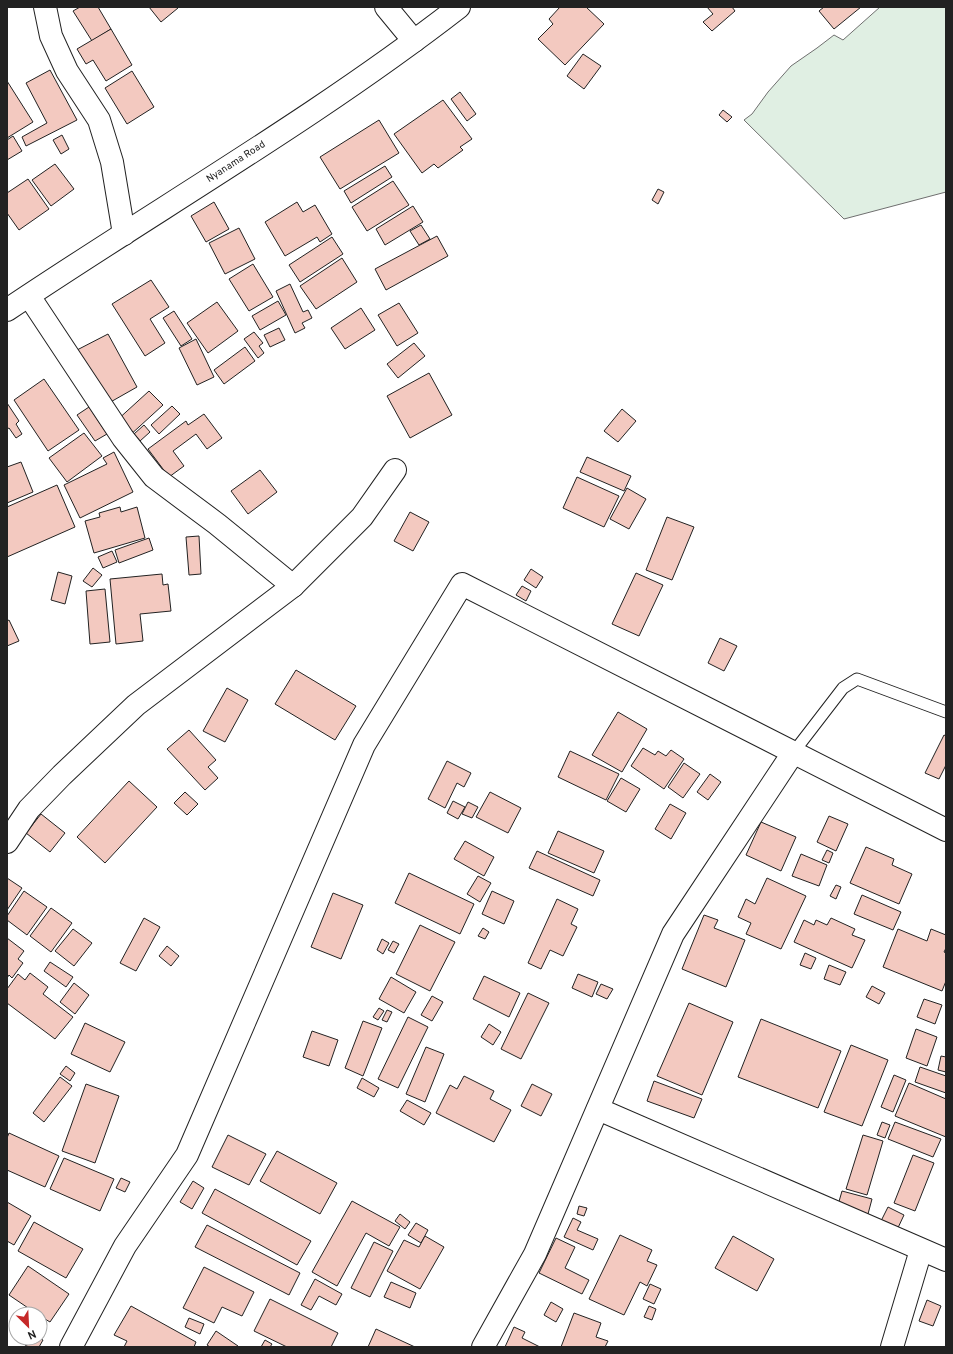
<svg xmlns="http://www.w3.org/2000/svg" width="953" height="1354" font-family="Overpass,sans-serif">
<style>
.green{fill:#e0efe3;stroke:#6f6f6f}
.building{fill:#f3c9c0;stroke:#222}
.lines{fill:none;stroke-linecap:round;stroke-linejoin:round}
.lane-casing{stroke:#222;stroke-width:13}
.street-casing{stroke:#222;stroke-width:24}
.secondary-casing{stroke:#222;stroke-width:24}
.lane{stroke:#fff;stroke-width:11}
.street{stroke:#fff;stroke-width:22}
.secondary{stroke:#fff;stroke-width:22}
.labels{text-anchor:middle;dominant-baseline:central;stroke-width:3;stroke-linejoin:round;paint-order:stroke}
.street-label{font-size:10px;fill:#222;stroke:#fff}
</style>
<rect width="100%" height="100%" fill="#fff"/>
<polygon class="green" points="880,7 946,7 946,192 844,219 744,120 752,114 768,92 791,66 817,48 834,35 843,40"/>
<g class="building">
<polygon points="80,7 98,7 111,29 92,41 73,11"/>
<polygon points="149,7 177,7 178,8 161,22"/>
<polygon points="560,7 586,7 604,24 565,65 538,39 553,24 549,19"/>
<polygon points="707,7 732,7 735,11 712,31 703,22 713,14"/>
<polygon points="824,7 861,7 834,29 819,11"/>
<polygon points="111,29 132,65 106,81 93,60 86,64 77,49"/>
<polygon points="583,54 601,66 584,89 567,76"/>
<polygon points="50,70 77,120 26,146 22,137 47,123 26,83"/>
<polygon points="132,71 154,107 127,124 105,88"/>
<polygon points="7,81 33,122 7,138"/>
<polygon points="460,92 476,114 467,121 451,99"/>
<polygon points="443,100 472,139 460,147 463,150 438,168 434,164 422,173 394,134"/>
<polygon points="723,110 732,117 727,122 719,115"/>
<polygon points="379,120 399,153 340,189 320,157"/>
<polygon points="62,135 69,149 61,154 53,140"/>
<polygon points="13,136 22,151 7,160 7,140"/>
<polygon points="55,164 74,189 51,206 32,180"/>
<polygon points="385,166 392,177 351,203 344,191"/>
<polygon points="28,179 49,209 19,230 7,213 7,193"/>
<polygon points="393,181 409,205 367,231 352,207"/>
<polygon points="658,189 664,192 658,204 652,200"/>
<polygon points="214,202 229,229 206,242 191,216"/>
<polygon points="297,202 303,212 315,205 332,234 320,242 317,237 285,256 265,222"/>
<polygon points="413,206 423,222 385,245 376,229"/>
<polygon points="421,225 430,239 419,245 410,231"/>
<polygon points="239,228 255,259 225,274 209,243"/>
<polygon points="437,236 448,256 386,290 375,269"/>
<polygon points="332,237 343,254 300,282 289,265"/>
<polygon points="342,258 357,282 316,309 300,286"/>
<polygon points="253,264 273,297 249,311 229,279"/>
<polygon points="151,280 169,307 150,319 165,343 145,356 112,304"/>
<polygon points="290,284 303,312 308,310 312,318 302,323 305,328 295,333 276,291"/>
<polygon points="278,301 286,315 260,330 252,316"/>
<polygon points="217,302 238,331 208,353 187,323"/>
<polygon points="399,303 418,333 397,346 378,315"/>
<polygon points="361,308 375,330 345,349 331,328"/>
<polygon points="174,311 192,339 181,346 163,318"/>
<polygon points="279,328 285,340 270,347 264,335"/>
<polygon points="254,332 263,343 259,346 264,353 258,358 244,339"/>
<polygon points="108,334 137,387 107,404 77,350"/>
<polygon points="196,339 214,377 197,385 179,348"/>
<polygon points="414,343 425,356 398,378 387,364"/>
<polygon points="245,347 255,361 224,384 214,370"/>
<polygon points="429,373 452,415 410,438 387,396"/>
<polygon points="44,379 79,430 48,451 14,400"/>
<polygon points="149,391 163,405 128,437 115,422"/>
<polygon points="7,403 19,421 16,424 22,434 16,438 9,428 7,429"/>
<polygon points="172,406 180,414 159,434 151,425"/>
<polygon points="89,407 107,434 95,441 77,415"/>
<polygon points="622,409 636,421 618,442 604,431"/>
<polygon points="204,414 222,438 207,449 196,434 173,451 184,466 169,477 148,449 186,421 188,425"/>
<polygon points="144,425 150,432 140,441 134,434"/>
<polygon points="84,433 102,456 67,482 49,458"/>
<polygon points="114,452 133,492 80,518 64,485 107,464 103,458"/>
<polygon points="587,457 631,476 624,491 580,472"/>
<polygon points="21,462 33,492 7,503 7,467"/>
<polygon points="260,470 277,492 248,514 231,491"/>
<polygon points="577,477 619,496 604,527 563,508"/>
<polygon points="57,485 75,527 7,557 7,507"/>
<polygon points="627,488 646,499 629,529 610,519"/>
<polygon points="120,507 121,512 137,507 145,538 94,553 85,521 100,517 99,513"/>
<polygon points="410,512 429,522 413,551 394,541"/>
<polygon points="667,517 694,527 672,580 646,570"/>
<polygon points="199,536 201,574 189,575 186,537"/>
<polygon points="149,538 153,550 119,563 115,550"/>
<polygon points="112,551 117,562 103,568 98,557"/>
<polygon points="93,568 102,575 92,587 83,581"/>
<polygon points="531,569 543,577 536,588 524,580"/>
<polygon points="58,572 72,576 65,604 51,600"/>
<polygon points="636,573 663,585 639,636 612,624"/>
<polygon points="162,574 163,585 168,584 171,611 140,614 143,641 116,644 110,579"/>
<polygon points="522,586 531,591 526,601 516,595"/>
<polygon points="105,589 110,642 90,644 86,591"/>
<polygon points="9,620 19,641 7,646 7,621"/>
<polygon points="720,638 737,646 724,671 708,663"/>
<polygon points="296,670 356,706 335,740 275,704"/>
<polygon points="227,688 248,700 225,742 203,731"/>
<polygon points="618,712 647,729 622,772 592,755"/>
<polygon points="189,730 216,760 208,767 218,778 205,790 167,749"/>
<polygon points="944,735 946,736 946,765 939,779 925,773"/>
<polygon points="643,748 655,755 658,751 666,756 671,750 684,759 664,789 631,766"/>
<polygon points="570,751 619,774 606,800 558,777"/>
<polygon points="447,761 471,773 464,787 457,783 445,808 428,799"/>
<polygon points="684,763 700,774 683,798 668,787"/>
<polygon points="710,774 721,782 708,800 697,792"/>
<polygon points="621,778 640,789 626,812 607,801"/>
<polygon points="129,781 157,807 105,863 77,837"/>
<polygon points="185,792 198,804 187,815 174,803"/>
<polygon points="490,792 521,808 508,833 476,817"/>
<polygon points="453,801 465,807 458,819 447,813"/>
<polygon points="468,802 478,807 472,818 462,814"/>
<polygon points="670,804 686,813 671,839 655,829"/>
<polygon points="41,814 65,833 50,852 26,833"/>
<polygon points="829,816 848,824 836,851 817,842"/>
<polygon points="761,822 796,837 781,871 746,855"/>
<polygon points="558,831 604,851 594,873 548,853"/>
<polygon points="465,841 494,857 484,876 454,859"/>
<polygon points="866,847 894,859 892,865 912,874 899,904 850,883"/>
<polygon points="827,850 833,853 829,863 822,860"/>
<polygon points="537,851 600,880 593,896 529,868"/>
<polygon points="801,854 827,865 819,886 792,876"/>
<polygon points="409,873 474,904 460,934 395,903"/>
<polygon points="478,876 491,883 480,902 467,894"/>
<polygon points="7,878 22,888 7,910"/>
<polygon points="767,878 806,896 781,949 746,934 751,923 738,917 746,899 755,904"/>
<polygon points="836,885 841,887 836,899 830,896"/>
<polygon points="24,891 47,907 27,935 7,920 7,916"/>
<polygon points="492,891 514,901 504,924 482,914"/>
<polygon points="333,893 363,905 341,959 311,947"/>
<polygon points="862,895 901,912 893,930 854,914"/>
<polygon points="557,899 578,909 571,924 577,927 563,956 550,950 541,969 528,963"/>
<polygon points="51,908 72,923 51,952 30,936"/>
<polygon points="704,915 718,920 714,928 745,940 726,987 682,969"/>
<polygon points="144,918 160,927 136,971 120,963"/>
<polygon points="831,918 855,929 852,935 865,940 852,968 794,942 804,920 814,925 816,920 827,925"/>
<polygon points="420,925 455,942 430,991 396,974"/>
<polygon points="483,928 489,932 485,939 478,936"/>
<polygon points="73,929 92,943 74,966 55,951"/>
<polygon points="898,929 927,941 931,929 946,935 946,948 944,952 946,953 946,981 942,991 883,967"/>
<polygon points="7,938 24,951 18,959 23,963 12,978 9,975 7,978"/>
<polygon points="382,939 389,943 383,954 377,950"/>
<polygon points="393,941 399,944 394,953 388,950"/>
<polygon points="167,946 179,956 171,966 159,956"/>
<polygon points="805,953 816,958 811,969 800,965"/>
<polygon points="50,962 73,977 66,987 44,971"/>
<polygon points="829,965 846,972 840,985 824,979"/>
<polygon points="30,973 48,987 43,994 73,1017 55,1039 7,1003 7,989 18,974 25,980"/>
<polygon points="578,974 598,982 592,997 572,988"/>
<polygon points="484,976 520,993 509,1017 473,999"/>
<polygon points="391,977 416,992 404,1013 379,999"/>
<polygon points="74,983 89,995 75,1014 60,1002"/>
<polygon points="601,984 613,989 607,999 596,994"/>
<polygon points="872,986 885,993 879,1004 866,997"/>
<polygon points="528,993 549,1003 521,1059 501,1049"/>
<polygon points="432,996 443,1002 432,1021 421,1015"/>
<polygon points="924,999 942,1005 935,1024 917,1017"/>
<polygon points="689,1003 733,1022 702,1095 657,1076"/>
<polygon points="379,1008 384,1011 378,1020 373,1017"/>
<polygon points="387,1010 392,1012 387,1022 382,1020"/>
<polygon points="408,1017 428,1027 398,1088 378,1079"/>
<polygon points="761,1019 841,1051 818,1108 738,1077"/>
<polygon points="363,1021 382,1028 363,1076 345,1068"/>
<polygon points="85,1023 125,1042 110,1072 71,1054"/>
<polygon points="489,1024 501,1032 493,1045 481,1037"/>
<polygon points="916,1029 937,1037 927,1066 906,1058"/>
<polygon points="312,1031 338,1040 329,1066 303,1057"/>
<polygon points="851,1045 888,1060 862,1126 824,1112"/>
<polygon points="426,1047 444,1054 425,1102 406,1094"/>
<polygon points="941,1056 946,1057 946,1072 938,1070"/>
<polygon points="66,1066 75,1073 70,1081 60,1074"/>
<polygon points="920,1067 946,1076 946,1093 915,1082"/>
<polygon points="894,1075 906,1080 893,1112 881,1107"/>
<polygon points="464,1076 494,1091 490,1099 511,1110 494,1142 436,1113 450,1085 457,1089"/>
<polygon points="60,1077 72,1086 44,1122 33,1113"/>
<polygon points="362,1078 379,1088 374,1097 357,1088"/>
<polygon points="654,1081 702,1099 694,1118 647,1101"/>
<polygon points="909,1083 946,1099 946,1137 895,1116"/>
<polygon points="86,1084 119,1096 95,1163 62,1151"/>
<polygon points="532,1084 552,1094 541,1116 521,1106"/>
<polygon points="407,1100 431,1113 424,1125 400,1111"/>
<polygon points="882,1122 890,1125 885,1138 877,1135"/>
<polygon points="895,1122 941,1139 933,1157 888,1139"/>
<polygon points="9,1133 59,1156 45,1187 7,1170 7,1138"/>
<polygon points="228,1135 266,1154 249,1185 212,1167"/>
<polygon points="863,1135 883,1141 867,1195 846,1189"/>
<polygon points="277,1151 337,1183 320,1214 260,1181"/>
<polygon points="913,1155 934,1163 915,1211 894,1203"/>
<polygon points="64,1158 114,1179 100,1211 50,1189"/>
<polygon points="121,1178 130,1182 125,1192 116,1188"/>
<polygon points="193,1181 204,1188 192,1209 180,1202"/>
<polygon points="215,1189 311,1241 297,1265 202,1213"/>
<polygon points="842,1191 872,1199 868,1214 838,1205"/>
<polygon points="352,1201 400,1227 389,1246 366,1233 337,1286 312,1272"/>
<polygon points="7,1202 31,1216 14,1245 7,1241"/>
<polygon points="579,1206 587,1208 584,1216 577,1214"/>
<polygon points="888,1207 904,1215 896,1232 879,1225"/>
<polygon points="400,1214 410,1222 405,1229 395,1221"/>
<polygon points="573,1218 581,1222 577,1230 598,1239 593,1250 564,1237"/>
<polygon points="34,1222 83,1249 66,1278 18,1251"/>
<polygon points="416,1223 428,1230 421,1243 408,1235"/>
<polygon points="207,1225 300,1273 289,1295 195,1247"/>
<polygon points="620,1235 652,1250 647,1261 657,1265 647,1286 640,1282 624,1315 589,1299"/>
<polygon points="425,1236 444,1247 420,1289 387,1271 404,1240 419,1247"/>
<polygon points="733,1236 774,1259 757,1291 715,1268"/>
<polygon points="556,1238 575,1247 565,1268 589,1280 582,1294 539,1273"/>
<polygon points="374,1242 393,1251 370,1297 351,1288"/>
<polygon points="28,1266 69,1294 50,1322 40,1316 40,1314 37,1314 9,1295"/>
<polygon points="204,1267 254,1292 242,1316 222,1307 214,1323 183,1308"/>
<polygon points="315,1279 342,1294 336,1305 319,1296 311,1310 301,1305"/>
<polygon points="391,1282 416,1293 410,1308 384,1297"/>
<polygon points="650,1284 661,1289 654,1304 643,1299"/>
<polygon points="270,1299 338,1333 331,1347 287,1347 254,1331"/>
<polygon points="927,1300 941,1306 933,1326 919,1321"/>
<polygon points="551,1302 563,1309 556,1322 544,1315"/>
<polygon points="131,1306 196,1342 194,1347 124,1347 127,1341 114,1335"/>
<polygon points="649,1306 656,1309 652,1320 644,1317"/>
<polygon points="574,1313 601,1323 596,1337 608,1341 605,1347 561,1347"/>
<polygon points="189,1318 204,1324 200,1334 185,1327"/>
<polygon points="514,1327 525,1332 522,1338 540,1347 505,1347"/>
<polygon points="376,1329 415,1347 368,1347"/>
<polygon points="216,1331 238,1346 238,1347 210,1347 207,1345"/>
<polygon points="29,1338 39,1338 43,1340 39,1347 29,1347 25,1345"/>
<polygon points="265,1340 272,1344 270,1347 261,1347"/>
</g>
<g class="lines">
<defs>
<polyline id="lane" points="793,753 843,688 857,679 946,712"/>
<g id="street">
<polyline points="45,7 51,36 67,71 99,120 112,162 124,234"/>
<polyline points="386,7 414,41"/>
<polyline points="29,296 123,438 154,477 217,524 293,586"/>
<polyline points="7,842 29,809 62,775 136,705 293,586 362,517 395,470"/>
<polyline points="598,1109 946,1260"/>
<polyline points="71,1347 125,1246 187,1155 364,745 462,584 946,830"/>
<polyline points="483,1347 535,1254 673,934 793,753"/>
<polyline points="892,1347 921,1250"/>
</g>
<path id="secondary" d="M7,310C157,209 316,118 459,7"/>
</defs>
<use href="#lane" class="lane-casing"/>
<use href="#street" class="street-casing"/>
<use href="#secondary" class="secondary-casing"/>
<use href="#lane" class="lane"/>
<use href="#street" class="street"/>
<use href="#secondary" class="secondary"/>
</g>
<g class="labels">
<g class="street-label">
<text transform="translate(236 162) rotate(-33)">Nyanama Road</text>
</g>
</g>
<rect width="953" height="1354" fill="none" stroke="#222222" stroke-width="16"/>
<g transform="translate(28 1326) rotate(156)"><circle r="19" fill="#ffffff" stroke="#a7a7a7"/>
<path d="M0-3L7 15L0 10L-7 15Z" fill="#c62828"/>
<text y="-6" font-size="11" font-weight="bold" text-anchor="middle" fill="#222222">N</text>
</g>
</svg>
